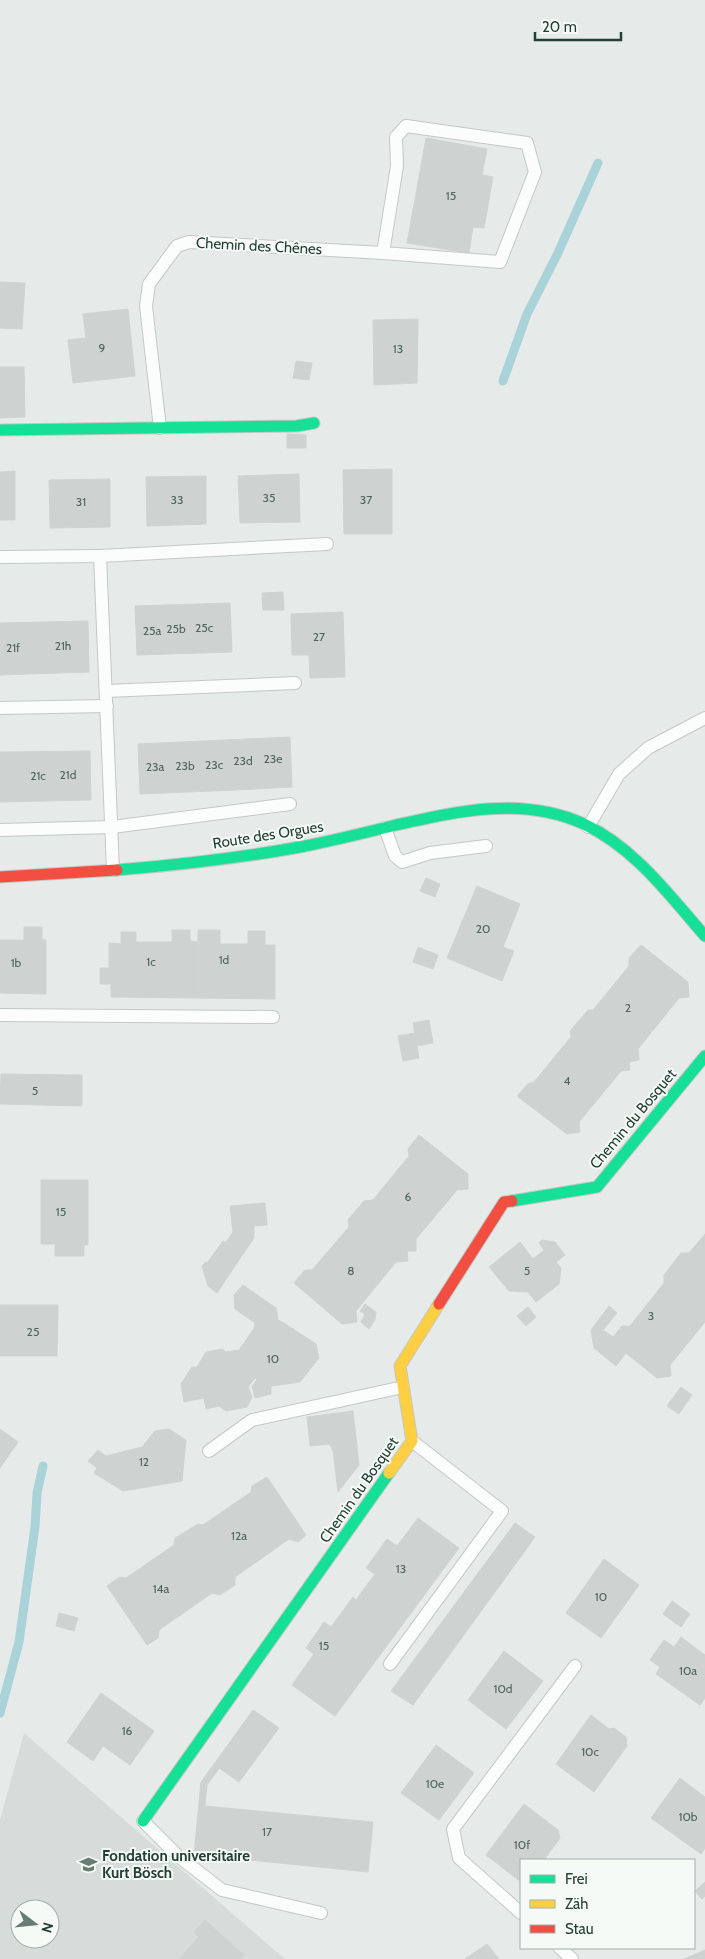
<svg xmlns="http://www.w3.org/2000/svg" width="705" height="1959" font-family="Cabin,sans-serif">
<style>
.built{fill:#d5dcd9;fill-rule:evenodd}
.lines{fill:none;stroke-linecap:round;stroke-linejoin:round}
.stream{stroke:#a9d3d8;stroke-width:9}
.building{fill:#ced2d0;stroke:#cfd4d2}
.lane-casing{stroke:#c3c8c6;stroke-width:14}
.fast-casing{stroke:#c2c9c6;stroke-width:13}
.slow-casing{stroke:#c2c9c6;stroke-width:13}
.jam-casing{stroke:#c2c9c6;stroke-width:13}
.lane{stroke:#fbfcfc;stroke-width:12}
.fast{stroke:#16e098;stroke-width:11}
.slow{stroke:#ffcf43;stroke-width:11}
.jam{stroke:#f24e42;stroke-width:11}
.labels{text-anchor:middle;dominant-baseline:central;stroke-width:4;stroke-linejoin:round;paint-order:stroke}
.number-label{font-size:12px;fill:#4f645d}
.street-label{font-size:15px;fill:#243f36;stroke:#f5faf7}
.poi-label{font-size:15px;font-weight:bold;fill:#243f36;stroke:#f5faf7;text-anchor:start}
</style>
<rect width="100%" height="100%" fill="#e6ebe9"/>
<path class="built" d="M24,1733L285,1959H0V1820ZM20,1909H50V1939H20Z"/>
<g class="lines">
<g class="stream">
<polyline points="503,381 527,314 557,255 598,163"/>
<polyline points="0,1713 19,1642 35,1527 37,1493 43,1466"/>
</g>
</g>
<g class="building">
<polygon points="426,138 487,149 482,175 493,177 484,228 473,227 469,253 407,243"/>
<polygon points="0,282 25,283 22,329 0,328"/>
<polygon points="128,309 135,376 73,383 68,340 86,338 83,314"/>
<polygon points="418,319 417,383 374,385 373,320"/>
<polygon points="296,361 312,363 309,380 293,378"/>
<polygon points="0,367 24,367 25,417 0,418"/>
<polygon points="287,434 306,435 306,448 287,448"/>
<polygon points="392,469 392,534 344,534 343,470"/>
<polygon points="15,471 15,520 0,520 0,472"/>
<polygon points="299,474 300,522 240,523 238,476"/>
<polygon points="206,476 206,524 147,526 146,477"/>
<polygon points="110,479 110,527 50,528 49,480"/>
<polygon points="283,592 284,610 263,610 262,593"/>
<polygon points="230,603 232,652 137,655 135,606"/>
<polygon points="343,612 345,677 310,678 309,655 292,655 291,614"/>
<polygon points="88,621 89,672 0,675 0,623"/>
<polygon points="290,737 292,787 236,790 235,766 226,766 225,740"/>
<polygon points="225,740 226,766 235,766 236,790 140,794 138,744"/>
<polygon points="90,751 91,800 0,802 0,752"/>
<polygon points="426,878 440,884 435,897 420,891"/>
<polygon points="477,886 520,904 503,947 514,951 502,981 447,958"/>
<polygon points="24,927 42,927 42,940 46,940 46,994 0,993 0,940 24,940"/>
<polygon points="172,930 190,930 190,941 198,942 198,998 111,997 111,984 100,984 100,968 109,968 109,943 121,944 121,932 136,932 136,942 172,942"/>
<polygon points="198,930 220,930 220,944 248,944 248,931 265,931 265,945 275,945 275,999 198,998"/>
<polygon points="641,945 688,982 689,997 679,998 638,1049 639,1060 629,1062 630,1070 621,1071 579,1122 580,1132 567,1134 517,1096 528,1084 534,1082 571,1037 570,1031 588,1010 593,1010 629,966 629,958"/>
<polygon points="418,947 438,955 433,969 413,962"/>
<polygon points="429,1020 433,1043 417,1046 413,1023"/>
<polygon points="415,1033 419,1058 403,1061 398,1036"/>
<polygon points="1,1074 82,1075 82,1106 0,1104"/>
<polygon points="419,1135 468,1174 468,1189 457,1190 416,1239 416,1251 407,1251 408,1261 396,1262 356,1311 357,1322 342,1324 294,1283 305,1270 312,1270 349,1227 348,1220 364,1201 373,1200 409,1156 408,1149"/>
<polygon points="41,1180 88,1180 88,1245 84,1245 84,1256 55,1256 55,1244 41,1244"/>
<polygon points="265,1203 267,1225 254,1226 254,1238 243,1254 226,1242 233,1232 230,1206"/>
<polygon points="705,1234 705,1322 670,1365 671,1376 657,1378 626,1353 616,1366 594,1348 591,1330 609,1306 617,1313 603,1330 613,1337 622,1326 630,1326 664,1283 664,1275 681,1253 689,1253"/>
<polygon points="542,1240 555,1242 565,1255 556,1262 561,1268 559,1284 536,1302 528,1292 509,1291 489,1267 520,1242 533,1259 544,1250 539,1243"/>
<polygon points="223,1241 243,1254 217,1293 208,1286 202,1266 206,1262 207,1263"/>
<polygon points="243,1285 276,1308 278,1320 284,1323 261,1327 246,1349 239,1350 255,1327 254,1322 235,1309 234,1295"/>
<polygon points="365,1304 376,1312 375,1320 369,1329 361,1322 365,1314 360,1311"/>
<polygon points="0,1305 58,1305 57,1356 0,1356"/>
<polygon points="528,1307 536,1317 526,1326 517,1316"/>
<polygon points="284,1323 316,1344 319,1358 300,1382 271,1386 271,1394 255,1398 252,1386 257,1380 255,1378 248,1387 252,1397 247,1407 226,1411 219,1406 206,1409 204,1398 184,1402 181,1384 192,1367 197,1367 206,1352 222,1349 226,1352 246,1349 261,1327"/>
<polygon points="681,1387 692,1395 679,1414 667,1406"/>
<polygon points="353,1411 359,1465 338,1492 333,1450 329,1444 310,1446 307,1417"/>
<polygon points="0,1429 18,1442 0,1468"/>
<polygon points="169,1429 186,1440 182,1481 123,1491 94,1473 97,1468 88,1461 98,1450 106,1456 142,1447 155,1431"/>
<polygon points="267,1477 306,1535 298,1542 289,1539 235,1577 235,1585 220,1595 212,1593 159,1630 158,1638 147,1645 107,1586 120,1577 126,1578 174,1545 175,1538 198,1524 203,1525 251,1492 252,1486"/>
<polygon points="418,1518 459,1548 335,1716 292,1685 314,1654 306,1648 324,1622 331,1627 353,1597 356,1600 375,1574 366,1568 387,1539 397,1546"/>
<polygon points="515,1523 535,1537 413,1705 391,1691"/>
<polygon points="604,1559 639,1585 601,1638 566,1613"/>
<polygon points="672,1601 690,1614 681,1627 663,1614"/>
<polygon points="59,1613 78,1618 74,1631 56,1626"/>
<polygon points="681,1637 705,1655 705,1698 700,1705 656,1674 660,1667 650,1660 664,1640 674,1647"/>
<polygon points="504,1651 543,1681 506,1729 468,1700"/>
<polygon points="101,1693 154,1731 130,1765 103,1746 93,1761 67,1742"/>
<polygon points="253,1710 259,1714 207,1785 200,1855 194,1855 201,1782"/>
<polygon points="259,1714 279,1728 239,1782 219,1768"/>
<polygon points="591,1715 609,1729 614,1728 626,1737 627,1746 594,1792 556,1764"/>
<polygon points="436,1745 474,1773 439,1820 401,1793"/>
<polygon points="680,1778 705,1797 705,1848 701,1854 651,1818"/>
<polygon points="524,1804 558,1830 560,1838 544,1860 521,1860 521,1882 486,1855"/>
<polygon points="205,1806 373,1822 368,1872 200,1855"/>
<polygon points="705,1882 705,1896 702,1899 695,1891"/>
<polygon points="205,1920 244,1955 241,1959 179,1959 199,1937 194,1932"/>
<polygon points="487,1944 499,1959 465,1959"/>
<polygon points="705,1950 705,1959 684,1959"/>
</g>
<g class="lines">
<defs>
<g id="lane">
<polyline points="160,428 146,306 149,284 177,246 189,242 383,253 397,166 396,137 406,126 527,143 535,172 500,262 383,253"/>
<polyline points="0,557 100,556"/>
<polyline points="106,691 295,683"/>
<polyline points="0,708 107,706"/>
<polyline points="588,827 619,774 648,748 705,718"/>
<polyline points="385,828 395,856 402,862 430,853 486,846"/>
<polyline points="0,830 112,827 290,804"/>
<polyline points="113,870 100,556 327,544"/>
<polyline points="0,1015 273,1017"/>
<polyline points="209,1451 252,1420 403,1387"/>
<polyline points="390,1664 502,1511 412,1441"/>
<polyline points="143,1821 178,1856 222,1890 321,1913"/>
<polyline points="521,1913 459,1858 453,1829 575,1666"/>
<polyline points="560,1948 572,1959"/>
</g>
<g id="fast">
<polyline points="0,430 297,426 314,423"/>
<path d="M117,870C178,865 240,858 300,847C332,841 364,833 396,825C458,811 523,796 584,824C635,848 669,895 705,936"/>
<polyline points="512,1201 597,1187 705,1056"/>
<polyline points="143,1821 389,1473"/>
</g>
<polyline id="slow" points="389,1473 412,1441 400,1366 439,1304"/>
<g id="jam">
<polyline points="0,877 117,870"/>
<polyline points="439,1304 504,1202 512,1201"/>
</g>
</defs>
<use href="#lane" class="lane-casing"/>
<use href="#fast" class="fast-casing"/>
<use href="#slow" class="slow-casing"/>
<use href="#jam" class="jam-casing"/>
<use href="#lane" class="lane"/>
<use href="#fast" class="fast"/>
<use href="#slow" class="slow"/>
<use href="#jam" class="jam"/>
</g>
<defs>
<symbol id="university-bare" viewBox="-9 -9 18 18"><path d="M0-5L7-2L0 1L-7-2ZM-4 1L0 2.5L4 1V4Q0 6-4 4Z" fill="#687b75" stroke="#f5faf7" stroke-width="2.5" paint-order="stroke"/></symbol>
</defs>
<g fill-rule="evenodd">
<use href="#university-bare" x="76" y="1852" width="25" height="25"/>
</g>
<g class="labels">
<g class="number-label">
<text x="451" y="195">15</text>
<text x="102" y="347">9</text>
<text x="398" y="348">13</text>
<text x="269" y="497">35</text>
<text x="177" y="499">33</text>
<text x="366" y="499">37</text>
<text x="81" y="501">31</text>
<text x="204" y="627">25c</text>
<text x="176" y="628">25b</text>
<text x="152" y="630">25a</text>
<text x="319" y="636">27</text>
<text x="63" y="645">21h</text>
<text x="13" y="647">21f</text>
<text x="273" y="758">23e</text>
<text x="243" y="760">23d</text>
<text x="214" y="764">23c</text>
<text x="185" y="765">23b</text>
<text x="155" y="766">23a</text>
<text x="68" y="774">21d</text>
<text x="38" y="775">21c</text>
<text x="483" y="928">20</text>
<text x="224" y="959">1d</text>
<text x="151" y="961">1c</text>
<text x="16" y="962">1b</text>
<text x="628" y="1007">2</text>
<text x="567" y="1080">4</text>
<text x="35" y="1090">5</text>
<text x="408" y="1196">6</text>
<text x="61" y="1211">15</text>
<text x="351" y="1270">8</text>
<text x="527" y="1270">5</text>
<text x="651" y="1315">3</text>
<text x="33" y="1331">25</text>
<text x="273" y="1358">10</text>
<text x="144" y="1461">12</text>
<text x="239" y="1535">12a</text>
<text x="401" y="1568">13</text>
<text x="161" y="1588">14a</text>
<text x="601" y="1596">10</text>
<text x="324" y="1645">15</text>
<text x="688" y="1670">10a</text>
<text x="503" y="1688">10d</text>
<text x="127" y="1730">16</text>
<text x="590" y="1751">10c</text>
<text x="435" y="1783">10e</text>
<text x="688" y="1816">10b</text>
<text x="267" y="1831">17</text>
<text x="522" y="1844">10f</text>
</g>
<g class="street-label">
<text transform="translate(259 246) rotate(3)">Chemin des Chênes</text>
<text transform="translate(268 835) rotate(-9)">Route des Orgues</text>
<text transform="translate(633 1119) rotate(-50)">Chemin du Bosquet</text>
<text transform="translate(359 1490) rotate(-55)">Chemin du Bosquet</text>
</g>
<g class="poi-label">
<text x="102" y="1856">Fondation universitaire<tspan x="102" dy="17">Kurt Bösch</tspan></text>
</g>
</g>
<rect x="520" y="1859" width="175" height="90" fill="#f5faf7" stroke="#a1afaa"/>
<rect x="530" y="1875" width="25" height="8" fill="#16e098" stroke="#a1afaa"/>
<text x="565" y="1884" font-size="15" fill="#243f36">Frei</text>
<rect x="530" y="1900" width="25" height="8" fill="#ffcf43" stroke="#a1afaa"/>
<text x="565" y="1909" font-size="15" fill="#243f36">Zäh</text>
<rect x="530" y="1925" width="25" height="8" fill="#f24e42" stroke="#a1afaa"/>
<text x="565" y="1934" font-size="15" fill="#243f36">Stau</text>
<g transform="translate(35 1924) rotate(106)"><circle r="24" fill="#f5faf7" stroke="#a1afaa"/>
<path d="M0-4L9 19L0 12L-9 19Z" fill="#687b75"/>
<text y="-8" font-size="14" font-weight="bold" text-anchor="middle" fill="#243f36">N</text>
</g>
<path d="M535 32v8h86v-8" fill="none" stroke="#243f36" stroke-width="2.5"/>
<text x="542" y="32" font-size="15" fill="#243f36" stroke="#f5faf7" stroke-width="4" paint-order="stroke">20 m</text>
</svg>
